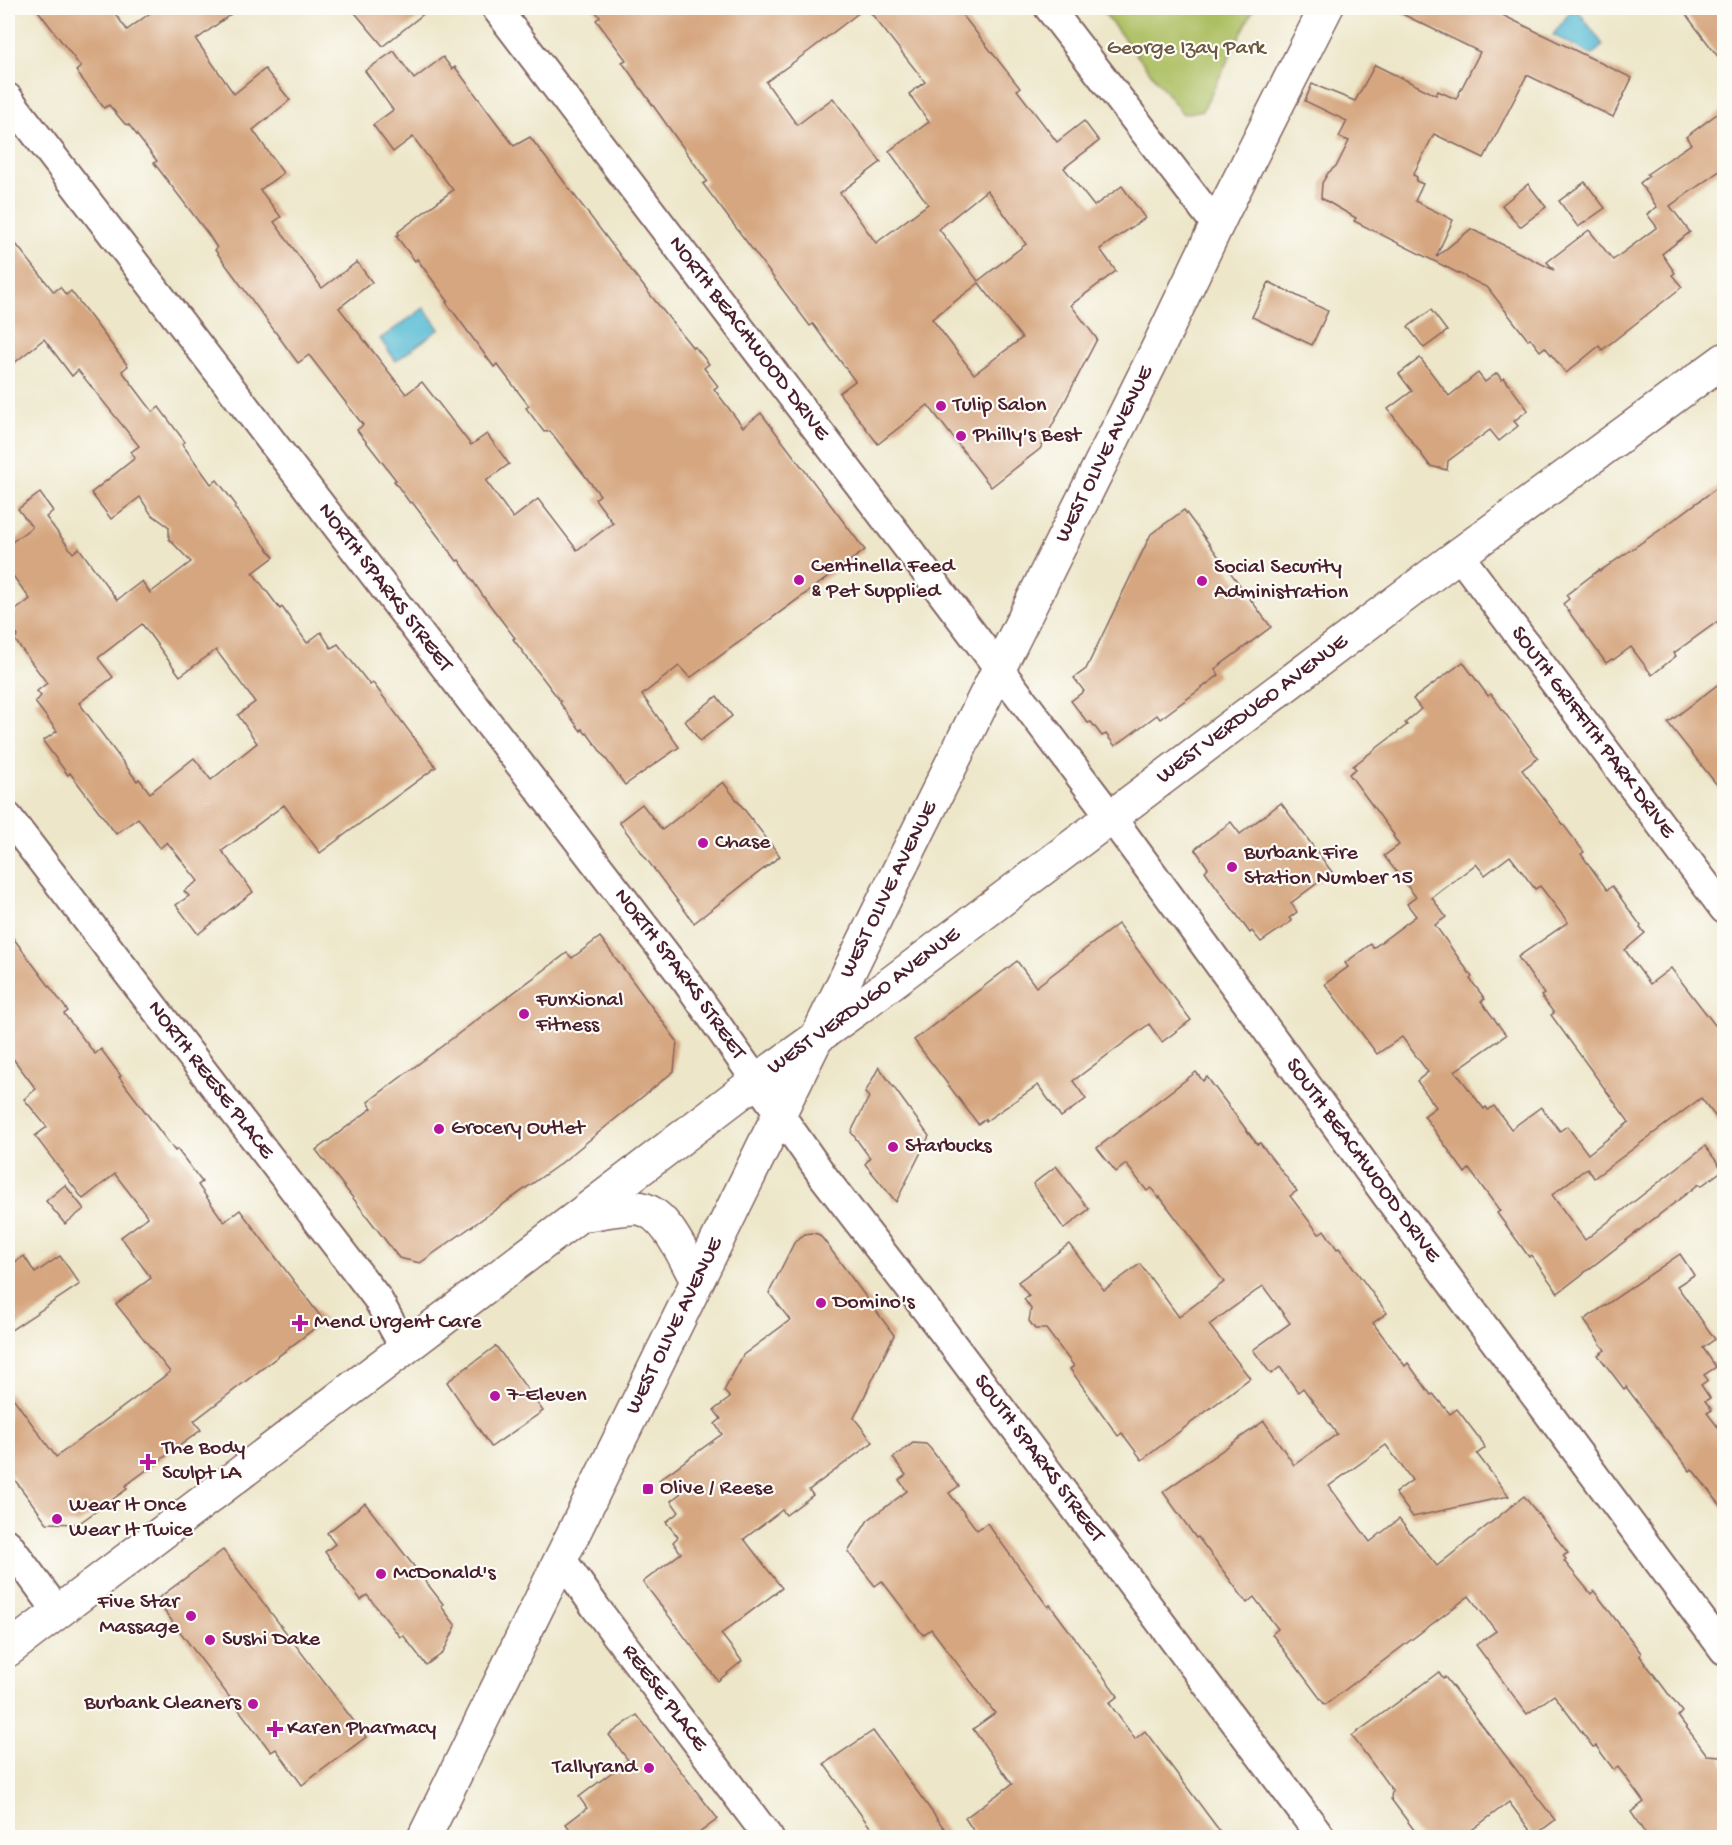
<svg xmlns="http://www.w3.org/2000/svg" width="1732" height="1845" font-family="'Gochi Hand',sans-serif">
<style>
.green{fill:#adbf63;stroke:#7c6f47;stroke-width:1.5}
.water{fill:#56bbd4;stroke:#506d80;stroke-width:1.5}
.building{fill:#d5a67f;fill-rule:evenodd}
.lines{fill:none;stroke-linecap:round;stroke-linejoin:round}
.minor-casing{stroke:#836562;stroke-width:32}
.major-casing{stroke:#836562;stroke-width:36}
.minor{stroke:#fff;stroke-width:28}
.major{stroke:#fff;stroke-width:33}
.poi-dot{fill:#b5179e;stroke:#fdfcf7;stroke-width:2}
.labels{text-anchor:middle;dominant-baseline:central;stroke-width:4.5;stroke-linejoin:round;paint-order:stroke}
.park-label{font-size:22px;fill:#6d573f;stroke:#fdfcf7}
.street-label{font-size:22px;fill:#4a1f2b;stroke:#fdfcf7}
.poi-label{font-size:22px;fill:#4a1f2b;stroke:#fdfcf7;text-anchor:start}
</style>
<rect width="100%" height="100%" fill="#fdfcf7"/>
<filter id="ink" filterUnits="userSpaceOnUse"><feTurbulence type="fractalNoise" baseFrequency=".0167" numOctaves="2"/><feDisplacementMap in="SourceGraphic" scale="12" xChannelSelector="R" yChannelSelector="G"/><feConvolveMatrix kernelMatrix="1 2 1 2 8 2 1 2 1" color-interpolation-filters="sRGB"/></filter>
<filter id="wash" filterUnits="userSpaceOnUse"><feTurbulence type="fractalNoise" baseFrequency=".008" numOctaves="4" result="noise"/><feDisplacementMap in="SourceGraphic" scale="24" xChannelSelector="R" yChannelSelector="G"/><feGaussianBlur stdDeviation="1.35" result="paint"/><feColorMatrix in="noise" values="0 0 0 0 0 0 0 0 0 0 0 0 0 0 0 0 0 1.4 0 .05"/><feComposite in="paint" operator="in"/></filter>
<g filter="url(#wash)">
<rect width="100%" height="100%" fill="#ede6c9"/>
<polygon class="green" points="1100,8 1254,8 1203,110 1183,114"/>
<g class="water">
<polygon points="1573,8 1576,8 1603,45 1592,55 1553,35"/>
<polygon points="424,308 439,329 396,361 380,339"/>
</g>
<g id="blocks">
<g class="building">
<polygon points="36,8 111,8 127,30 157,8 239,8 196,40 234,94 265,69 290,100 253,130 283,173 260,190 281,217 274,222 322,288 357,262 372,282 339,308 406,394 422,382 471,445 487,434 509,464 486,481 513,518 538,499 577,550 613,523 595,499 600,495 550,431 544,432 526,408 529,406 497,364 494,367 446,302 448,301 417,259 415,261 396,236 399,234 398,232 453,190 413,137 393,152 373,125 393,110 365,71 394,51 414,79 443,57 452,69 455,67 514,146 530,137 648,292 693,348 695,347 709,364 704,368 718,386 714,389 743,427 761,413 865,550 690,678 679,666 642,695 679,747 625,785 587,733 586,734 582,729 581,731 560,703 561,702 513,639 515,638 483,596 459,560 457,561 412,502 410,503 394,481 396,480 357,430 363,425 309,355 298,363 215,250 217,248 208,234 154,163 157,161 129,125 125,124 109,105 104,108 76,71 81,67"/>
<polygon points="351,8 431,8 383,46"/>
<path d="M593,8H865L809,51L766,82L797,125L833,98L881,162L840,193L876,243L928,204L889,151L929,122L909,94L925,82L867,8H957L1020,88L1017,90L1057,142L1084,121L1099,141L1064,168L1094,206L1122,186L1145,218L1100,249L1116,271L1071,305L1097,339L1040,449L991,487L928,405L878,444L839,393L855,381L813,324L810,326L703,184L707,181L622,62L626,60L596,20L600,17ZM987,190L1026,244L978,281L939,229ZM979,283L1022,338L974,374L932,319Z"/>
<polygon points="1390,8 1488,8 1632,78 1613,117 1527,75 1484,158 1434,134 1413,175 1417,177 1416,181 1423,184 1415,201 1453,220 1436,257 1471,229 1554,270 1547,262 1589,230 1613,260 1657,227 1647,214 1657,207 1640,183 1649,176 1647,174 1691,144 1686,137 1725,108 1725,167 1670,206 1690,232 1662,254 1675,273 1672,275 1682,287 1602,350 1599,346 1566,373 1545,347 1540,351 1530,338 1528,340 1488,288 1354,221 1356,218 1321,198 1322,183 1328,173 1337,165 1349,141 1339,137 1347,121 1305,101 1312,84 1355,101 1375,65 1436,95 1438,91 1456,99 1480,52"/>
<polygon points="1681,8 1725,8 1725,66"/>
<polygon points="1585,182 1605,208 1578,227 1559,201"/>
<polygon points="1528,184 1546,207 1520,227 1502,205"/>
<path d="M8,234L54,292L60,287L66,295L71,291L128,366L122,371L153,412L159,407L185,442L182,444L211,484L217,480L236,505L234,507L274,557L253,573L280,609L282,607L307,643L321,632L331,648L338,644L370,685L373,683L436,767L320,853L284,805L222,851L253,892L198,934L176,905L189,896L184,891L198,881L167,842L160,848L138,818L116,834L70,773L68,775L43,741L57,731L35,702L41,696L37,691L47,683L14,639L18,636L8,621V616L30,599L8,569V545L32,527L18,509L40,493L53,511L46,517L73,553L79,548L117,600L142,581L150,593L191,562L169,539V527L151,514L140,497L111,519L91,493L135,458L131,452L139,446L78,370L72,376L44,339L8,368V301L12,297L8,292ZM142,624L180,676L216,650L255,702L238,715L257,743L211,780L194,758L150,793L139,779L137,781L79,703L113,677L98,658Z"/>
<polygon points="1269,282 1328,311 1312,345 1252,317"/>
<polygon points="1431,310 1447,331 1424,348 1408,327"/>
<polygon points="1420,358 1449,396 1478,373 1485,382 1497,373 1502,380 1504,378 1528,410 1514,421 1518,426 1499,441 1490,430 1448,461 1447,470 1430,466 1388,409 1412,391 1399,374"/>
<polygon points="1725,482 1725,616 1674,653 1676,656 1652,675 1631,647 1613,660 1612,659 1606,663 1563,604 1569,599 1566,595 1599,570 1600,571 1660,530"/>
<polygon points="1184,510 1271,627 1215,669 1219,675 1160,719 1157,715 1115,746 1106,734 1102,736 1091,722 1088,723 1071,701 1084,691 1074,678 1086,669 1151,534"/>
<path d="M1463,662L1488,696L1491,694L1538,758L1522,770L1584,852L1581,854L1607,890L1612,886L1641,926L1640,928L1645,933L1625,950L1650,984L1671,968L1725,1038V1129L1701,1098L1594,1178L1587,1168L1552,1195L1585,1240L1705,1146L1723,1170L1701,1186L1699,1184L1558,1293L1531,1255L1529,1257L1497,1213L1500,1211L1469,1169L1465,1173L1424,1116L1436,1107L1417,1081L1428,1072L1402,1037L1377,1054L1325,984L1348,967L1345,963L1371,944L1373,948L1416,916L1407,904L1416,897L1384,856L1399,845L1393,836L1394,835L1349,774L1356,769L1353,766L1407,725L1405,723L1421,709L1413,699ZM1510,856L1535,889L1540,886L1568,922L1518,957L1544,994L1541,996L1554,1013L1551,1015L1629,1122L1588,1154L1567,1126L1560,1131L1541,1107L1511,1129L1494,1106L1488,1110L1486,1107L1484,1109L1455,1071L1506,1035L1481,1001L1485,999L1470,979L1472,977L1435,925L1446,917L1432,898L1476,864L1485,875Z"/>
<polygon points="1725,679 1725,795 1668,723"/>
<polygon points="717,696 732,716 700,741 685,721"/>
<polygon points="723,782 780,856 694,923 619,822 642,804 662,830"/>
<polygon points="1281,803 1332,872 1291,903 1297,912 1289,918 1292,921 1261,942 1252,931 1250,933 1205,871 1208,868 1195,849 1231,822 1240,834"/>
<polygon points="1118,924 1191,1020 1162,1042 1149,1024 1073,1081 1086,1099 1061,1117 1038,1085 986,1121 985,1119 978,1124 914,1040 1017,961 1036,987"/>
<polygon points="8,931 68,1011 64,1014 95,1054 101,1049 121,1076 119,1077 175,1151 177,1149 202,1182 198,1185 224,1222 240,1210 324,1321 194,1421 201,1430 125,1486 127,1489 78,1524 47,1523 8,1471 8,1391 56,1457 170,1372 116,1304 151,1278 121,1237 148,1217 115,1174 83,1199 35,1136 47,1127 24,1099 36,1089 8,1052"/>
<polygon points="600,937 677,1041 674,1071 560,1164 420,1263 399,1258 316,1150 372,1108 368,1102 462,1031 567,953 572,958"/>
<polygon points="879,1067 929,1136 896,1202 865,1164 870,1158 851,1132 869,1097 865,1093"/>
<polygon points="1196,1072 1203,1081 1207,1077 1257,1144 1260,1143 1297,1191 1290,1196 1319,1234 1324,1230 1337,1249 1339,1248 1387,1313 1373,1323 1405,1366 1408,1363 1431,1395 1433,1394 1450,1414 1457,1409 1483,1443 1485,1448 1477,1454 1509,1496 1413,1517 1395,1493 1412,1480 1386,1445 1329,1486 1370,1542 1399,1519 1437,1566 1524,1496 1568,1553 1563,1556 1566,1559 1564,1561 1591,1594 1594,1591 1641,1653 1640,1656 1682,1712 1678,1716 1707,1755 1721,1756 1725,1769 1725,1838 1648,1838 1631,1812 1644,1802 1618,1767 1614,1770 1596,1746 1593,1747 1554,1695 1527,1714 1476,1645 1496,1631 1469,1596 1325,1705 1272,1634 1278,1629 1254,1597 1247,1603 1198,1537 1196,1538 1163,1492 1264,1421 1294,1465 1337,1434 1303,1388 1298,1392 1280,1367 1271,1374 1253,1350 1290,1323 1263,1286 1209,1325 1250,1378 1142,1460 1122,1433 1118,1436 1070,1369 1074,1366 1046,1329 1035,1329 1029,1321 1031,1309 1024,1299 1029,1296 1018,1282 1069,1244 1104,1290 1140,1264 1179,1317 1224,1282 1160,1197 1159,1198 1151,1188 1147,1191 1126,1164 1116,1172 1097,1148"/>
<polygon points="1056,1166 1089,1209 1064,1229 1033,1184"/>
<polygon points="65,1185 84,1209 65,1224 46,1201"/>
<polygon points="811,1233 818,1234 823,1239 894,1335 854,1418 873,1442 809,1490 813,1495 786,1515 782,1510 744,1539 782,1588 721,1634 742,1661 718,1681 643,1582 681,1553 673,1542 678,1537 666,1522 679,1512 671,1501 681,1493 659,1480 722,1434 715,1424 721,1419 714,1410 730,1398 724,1391 743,1355 790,1320 769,1293 795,1241 805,1234"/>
<polygon points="1680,1254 1694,1275 1677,1286 1715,1339 1703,1348 1716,1367 1704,1375 1708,1380 1701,1385 1710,1398 1705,1401 1712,1410 1707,1413 1725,1436 1725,1511 1692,1469 1690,1471 1626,1387 1624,1389 1598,1355 1605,1350 1584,1320"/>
<polygon points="24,1256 35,1273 60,1256 80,1284 8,1332 8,1267"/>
<polygon points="496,1346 543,1411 491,1447 447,1382"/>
<polygon points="913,1443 926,1444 930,1448 959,1486 949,1493 977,1530 987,1523 1048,1607 1050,1605 1118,1696 1109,1703 1135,1739 1145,1731 1225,1838 978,1838 965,1818 1012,1784 973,1729 995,1713 931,1629 923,1635 882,1581 875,1586 848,1552 868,1520 907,1491 899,1480 906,1475 893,1458"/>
<polygon points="365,1503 443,1604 441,1606 456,1626 443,1653 426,1665 403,1635 400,1637 367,1595 361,1600 325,1552 335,1544 327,1533"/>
<polygon points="223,1550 366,1737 302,1785 276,1749 271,1752 156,1600"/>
<polygon points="1439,1672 1443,1678 1445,1677 1555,1820 1534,1836 1509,1802 1461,1838 1420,1838 1391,1799 1392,1790 1352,1736"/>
<polygon points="637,1715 718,1819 692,1838 576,1838 566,1824 587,1808 579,1797 628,1760 609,1735"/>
<polygon points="873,1731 919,1794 951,1838 878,1838 824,1764"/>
</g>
</g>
</g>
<g filter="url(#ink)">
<use href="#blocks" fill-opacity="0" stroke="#836562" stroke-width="1.5"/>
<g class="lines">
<defs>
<g id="minor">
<path id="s1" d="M496,8L916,559L1111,817L1248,1004L1387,1196L1724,1650"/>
<polyline points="1049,8 1217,226"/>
<path id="s2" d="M8,98L687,982L823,1176L941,1329L1322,1838"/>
<path id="s3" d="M1459,555L1724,909"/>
<path id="s4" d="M8,817L377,1298L404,1347"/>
<polyline points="8,1544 58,1612"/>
<path id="s5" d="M561,1558L596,1608L769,1838"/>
</g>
<g id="major">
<path d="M581,1215C599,1213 619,1207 637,1208C666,1210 684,1258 697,1280"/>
<path id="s6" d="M8,1650L756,1081L858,1008L1445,565L1724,360"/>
<path id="s7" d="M424,1838L895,878L1157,350L1224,210L1326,8"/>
</g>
</defs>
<use href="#minor" class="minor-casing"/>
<use href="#major" class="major-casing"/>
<use href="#minor" class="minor"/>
<use href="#major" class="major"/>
</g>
</g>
<g class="poi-dot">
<circle cx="941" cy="406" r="6"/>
<circle cx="961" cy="436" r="6"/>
<circle cx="799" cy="580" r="6"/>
<circle cx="1202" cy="581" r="6"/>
<circle cx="703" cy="843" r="6"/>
<circle cx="1232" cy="867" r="6"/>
<circle cx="524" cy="1014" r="6"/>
<circle cx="439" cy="1129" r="6"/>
<circle cx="893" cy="1147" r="6"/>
<circle cx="821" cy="1303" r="6"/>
<path d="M297 1314h6v6h6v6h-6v6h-6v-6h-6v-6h6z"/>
<circle cx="495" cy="1396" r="6"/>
<path d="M145 1453h6v6h6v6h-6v6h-6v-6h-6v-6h6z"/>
<rect x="642" y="1483" width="12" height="12" rx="3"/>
<circle cx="57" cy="1519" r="6"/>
<circle cx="381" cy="1574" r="6"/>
<circle cx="191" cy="1616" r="6"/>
<circle cx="210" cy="1640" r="6"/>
<circle cx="253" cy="1704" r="6"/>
<path d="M272 1720h6v6h6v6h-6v6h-6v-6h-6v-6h6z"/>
<circle cx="649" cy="1768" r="6"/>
</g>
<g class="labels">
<g class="park-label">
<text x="1186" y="49">George Izay Park</text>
</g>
<g class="street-label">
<text stroke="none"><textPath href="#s1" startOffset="416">NORTH BEACHWOOD DRIVE</textPath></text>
<text stroke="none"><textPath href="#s7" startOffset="1542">WEST OLIVE AVENUE</textPath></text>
<text stroke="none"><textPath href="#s2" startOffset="618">NORTH SPARKS STREET</textPath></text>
<text stroke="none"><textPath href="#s6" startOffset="1560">WEST VERDUGO AVENUE</textPath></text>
<text stroke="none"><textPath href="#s3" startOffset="222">SOUTH GRIFFITH PARK DRIVE</textPath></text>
<text stroke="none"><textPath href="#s7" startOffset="1056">WEST OLIVE AVENUE</textPath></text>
<text stroke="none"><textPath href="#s2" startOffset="1104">NORTH SPARKS STREET</textPath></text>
<text stroke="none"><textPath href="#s6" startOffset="1074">WEST VERDUGO AVENUE</textPath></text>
<text stroke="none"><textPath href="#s4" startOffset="332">NORTH REESE PLACE</textPath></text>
<text stroke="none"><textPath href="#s1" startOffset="1442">SOUTH BEACHWOOD DRIVE</textPath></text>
<text stroke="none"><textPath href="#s7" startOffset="570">WEST OLIVE AVENUE</textPath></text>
<text stroke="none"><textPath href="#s2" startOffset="1707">SOUTH SPARKS STREET</textPath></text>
<text stroke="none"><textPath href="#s5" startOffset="174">REESE PLACE</textPath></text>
</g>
<g class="poi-label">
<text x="953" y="406">Tulip Salon</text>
<text x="973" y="436">Philly's Best</text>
<text x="811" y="567">Centinella Feed<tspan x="811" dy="25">&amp; Pet Supplied</tspan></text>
<text x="1214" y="568">Social Security<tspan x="1214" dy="25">Administration</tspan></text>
<text x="715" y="843">Chase</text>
<text x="1244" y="854">Burbank Fire<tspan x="1244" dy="25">Station Number 15</tspan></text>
<text x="536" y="1001">FunXional<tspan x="536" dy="25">Fitness</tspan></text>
<text x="451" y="1129">Grocery Outlet</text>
<text x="905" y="1147">Starbucks</text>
<text x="833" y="1303">Domino's</text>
<text x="314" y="1323">Mend Urgent Care</text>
<text x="507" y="1396">7-Eleven</text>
<text x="162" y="1449">The Body<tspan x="162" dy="25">Sculpt LA</tspan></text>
<text x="660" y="1489">Olive / Reese</text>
<text x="69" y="1506">Wear It Once<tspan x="69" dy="25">Wear It Twice</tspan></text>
<text x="393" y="1574">McDonald's</text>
<text x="179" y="1603" text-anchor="end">Five Star<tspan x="179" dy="25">Massage</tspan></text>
<text x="222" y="1640">Sushi Dake</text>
<text x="241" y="1704" text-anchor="end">Burbank Cleaners</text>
<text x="287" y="1729">Karen Pharmacy</text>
<text x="637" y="1768" text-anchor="end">Tallyrand</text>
</g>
</g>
<rect width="1732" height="1845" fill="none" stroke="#fdfcf7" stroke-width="30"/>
</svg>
